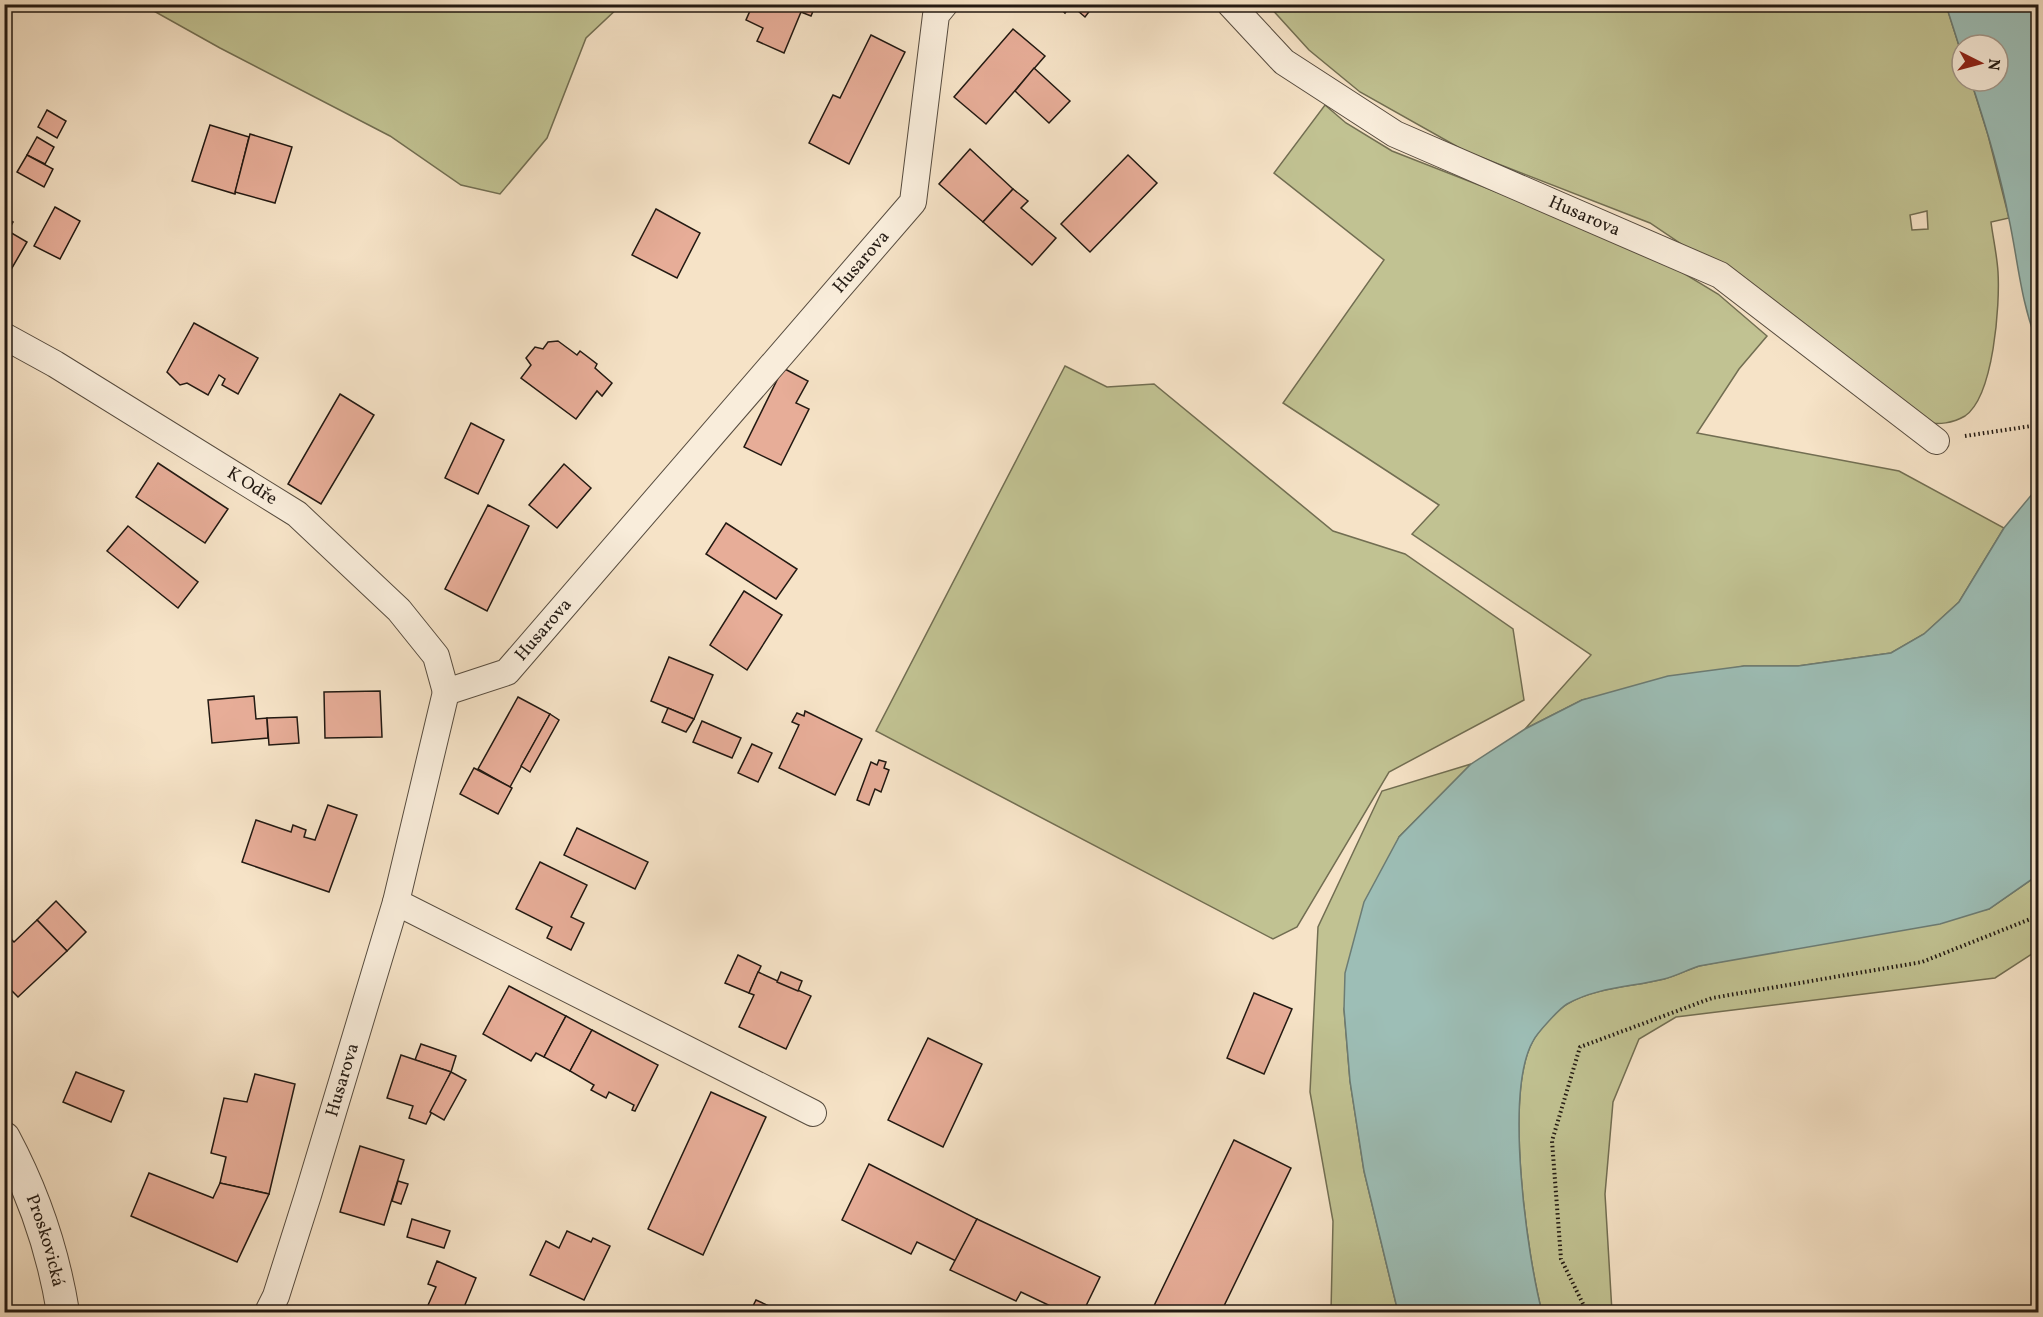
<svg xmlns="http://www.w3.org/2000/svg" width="2043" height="1317" font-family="Vollkorn,serif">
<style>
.green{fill:#c1c292;stroke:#726e52;stroke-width:1.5;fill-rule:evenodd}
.water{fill:#9dbeb6;stroke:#6c7c74;stroke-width:1.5}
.building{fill:#e7ad98;stroke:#221912;stroke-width:1.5}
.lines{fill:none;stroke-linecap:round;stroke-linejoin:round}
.minor-casing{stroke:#574c3f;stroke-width:28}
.tertiary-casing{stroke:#574c3f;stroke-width:34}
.path{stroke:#221912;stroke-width:4;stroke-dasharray:1.5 3;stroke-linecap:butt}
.minor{stroke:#f9eddb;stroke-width:26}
.tertiary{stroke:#f9eddb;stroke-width:32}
.labels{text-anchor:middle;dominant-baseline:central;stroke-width:5;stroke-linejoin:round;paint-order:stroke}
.street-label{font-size:18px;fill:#221912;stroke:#f9eddb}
</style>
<rect width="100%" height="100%" fill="#f6e3c7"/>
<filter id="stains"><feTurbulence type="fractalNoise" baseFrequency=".00333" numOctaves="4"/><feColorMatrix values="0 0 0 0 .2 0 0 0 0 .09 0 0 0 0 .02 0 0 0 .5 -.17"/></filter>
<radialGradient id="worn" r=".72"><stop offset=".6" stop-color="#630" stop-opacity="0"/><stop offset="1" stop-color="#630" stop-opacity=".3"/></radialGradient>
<g class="green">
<polygon points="143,5 621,5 586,38 547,138 500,194 461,185 390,136 220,48"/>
<path d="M1268,5H1946L1962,55V81H1971L1988,135L2009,218L1991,222C1993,238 1997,255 1998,272C2000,304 1994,396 1965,416C1951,424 1941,424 1925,423L1754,293L1650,223L1465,151L1360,92L1309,50ZM1927,211L1928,229L1912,230L1910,215Z"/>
<polygon points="1325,105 1346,123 1392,151 1645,250 1718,294 1767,336 1739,369 1697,433 1899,471 2004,528 1959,602 1924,634 1891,653 1798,666 1744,666 1582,700 1525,729 1591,655 1412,534 1439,505 1283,403 1384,260 1274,173"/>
<polygon points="1065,366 1107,387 1154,384 1333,531 1405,554 1513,629 1524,700 1389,772 1297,927 1273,939 876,731"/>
<polygon points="1471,764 1399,837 1344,1009 1350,1081 1364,1171 1398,1312 1331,1312 1333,1221 1310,1092 1318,927 1382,791"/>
<path d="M2038,875V950L1995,978L1676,1017L1639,1039L1613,1102L1605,1194L1612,1312H1542C1527,1255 1504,1092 1533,1041C1538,1030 1557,1010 1567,1004C1597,987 1632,987 1664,979C1676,976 1687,970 1699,966L1989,909Z"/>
</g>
<g class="water">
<path d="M1946,5H2038V344C2021,304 2018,261 2009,219C2000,172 1986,126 1971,81H1998V45H1962V55Z"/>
<path d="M2038,487V875L1989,909L1940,924L1699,966C1687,970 1676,976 1664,979C1632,987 1597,987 1567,1004C1560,1008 1537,1033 1533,1041C1504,1092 1527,1255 1542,1312H1398L1364,1171L1350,1081L1344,1009L1345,973L1364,902L1399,837L1471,764L1525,729L1582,700L1668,676L1744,666H1798L1891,653L1924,634L1959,602L2004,528Z"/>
</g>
<g class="building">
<polygon points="753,4 816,4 811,16 801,12 784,53 757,41 763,28 746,20"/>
<polygon points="1056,4 1095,4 1085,17 1071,5 1065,13"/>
<polygon points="1013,29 1045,56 986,124 954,97"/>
<polygon points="871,35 905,52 849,164 809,143 833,95 840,98"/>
<polygon points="1034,68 1070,101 1049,123 1015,91"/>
<polygon points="47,110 66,121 57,138 38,127"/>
<polygon points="210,125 249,137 235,194 192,181"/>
<polygon points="250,134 292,147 275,203 235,192"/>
<polygon points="37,137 54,147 45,164 27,155"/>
<polygon points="970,149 1013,189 983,222 939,184"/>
<polygon points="27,155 53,169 44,187 17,172"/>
<polygon points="1128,155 1157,183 1090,252 1061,224"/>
<polygon points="1013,189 1028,201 1021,208 1056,238 1032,265 983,222"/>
<polygon points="55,207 80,221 60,259 34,246"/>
<polygon points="656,209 700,233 677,278 632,255"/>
<polygon points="4,217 13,222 8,231 27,242 5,280"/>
<polygon points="194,323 258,358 238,394 222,385 225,379 219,375 208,395 187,383 180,385 167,372"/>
<polygon points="558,341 577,355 580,351 597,364 595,368 612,383 602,396 597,391 576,419 521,378 531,365 526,358 535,347 543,349 548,342"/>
<polygon points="783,368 808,381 796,403 809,409 781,465 744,447"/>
<polygon points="340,394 374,415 321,504 288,484"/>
<polygon points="471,423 504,440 478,494 445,478"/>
<polygon points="158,463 228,509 205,543 136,497"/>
<polygon points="564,464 591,488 557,528 529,505"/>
<polygon points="488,505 529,526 487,611 445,589"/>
<polygon points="726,523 797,569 776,599 706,554"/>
<polygon points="128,526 198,582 178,608 107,551"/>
<polygon points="744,591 782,615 747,670 710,645"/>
<polygon points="669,657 713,675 694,719 651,701"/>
<polygon points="380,691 382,737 325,738 324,692"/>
<polygon points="254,696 256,719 267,718 268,738 212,743 208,700"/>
<polygon points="518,697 550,714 510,787 478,769"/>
<polygon points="668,708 694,719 686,732 662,722"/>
<polygon points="805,711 862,739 835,795 779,768 799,725 792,722 797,713 804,716"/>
<polygon points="550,714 559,720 530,772 521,766"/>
<polygon points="297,717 299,743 269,745 267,718"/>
<polygon points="702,721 741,738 732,758 693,742"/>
<polygon points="752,744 772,753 758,782 738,773"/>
<polygon points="879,760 886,762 884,768 889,770 881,792 875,789 869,805 857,800 871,762 877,765"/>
<polygon points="474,768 512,788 498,814 460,794"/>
<polygon points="328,805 357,815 329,892 242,862 256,820 291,832 293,825 306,830 304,837 315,840"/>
<polygon points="577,828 648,862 635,889 564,855"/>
<polygon points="540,862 587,885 571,917 584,923 571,950 547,938 552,927 516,909"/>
<polygon points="56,901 86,932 67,951 37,920"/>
<polygon points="37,920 67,951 18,997 4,983 4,932 14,942"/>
<polygon points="738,955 761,966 749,993 725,983"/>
<polygon points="758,972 811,996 786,1049 739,1027 754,995 749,993"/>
<polygon points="781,972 802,981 798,991 777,982"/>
<polygon points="509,986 566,1016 544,1057 536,1053 531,1061 483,1034"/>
<polygon points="1254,993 1292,1009 1264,1074 1227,1058"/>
<polygon points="566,1016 592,1030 570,1071 544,1057"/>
<polygon points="592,1030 658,1065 635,1111 632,1110 634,1105 609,1092 606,1098 591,1090 594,1085 570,1071"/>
<polygon points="928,1038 982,1064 943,1147 888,1120"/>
<polygon points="421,1044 456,1056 451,1072 415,1060"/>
<polygon points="401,1055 451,1072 426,1124 409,1118 413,1106 387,1098"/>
<polygon points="76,1072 124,1091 111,1122 63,1102"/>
<polygon points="451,1072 466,1080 444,1120 430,1112"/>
<polygon points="255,1074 295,1084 269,1194 220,1183 226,1157 211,1153 224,1098 247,1102"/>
<polygon points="711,1092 766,1117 703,1255 648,1229"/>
<polygon points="1234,1140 1291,1168 1221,1312 1151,1312"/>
<polygon points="360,1146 404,1160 384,1225 340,1212"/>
<polygon points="869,1164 977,1219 956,1261 917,1242 911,1254 842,1220"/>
<polygon points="149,1173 213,1198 220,1183 269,1194 237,1262 131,1216"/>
<polygon points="398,1181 408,1184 401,1204 392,1201"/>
<polygon points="412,1219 450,1231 444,1248 407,1237"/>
<polygon points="977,1219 1100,1277 1083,1312 1063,1312 1021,1292 1016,1301 950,1270"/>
<polygon points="567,1231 591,1242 593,1238 610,1246 584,1300 530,1275 546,1241 559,1248"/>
<polygon points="437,1261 476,1278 462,1312 425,1312 436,1287 428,1284"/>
<polygon points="756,1300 782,1312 750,1312"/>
</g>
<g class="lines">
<defs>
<g id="minor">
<path id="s1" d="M1230,4L1284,62L1395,134L1720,275L1936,441"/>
<path id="s2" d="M4,336L55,364L297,514L399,610L436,656L446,692"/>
<path id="s3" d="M446,692L507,672L913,202L936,15L945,4"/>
<polyline points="396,902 813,1113"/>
<path id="s4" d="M268,1312L276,1296L308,1195L396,902L446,692"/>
</g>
<g id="tertiary">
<path id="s5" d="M4,1138C34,1194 53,1250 63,1312"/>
</g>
</defs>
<use href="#minor" class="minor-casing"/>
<use href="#tertiary" class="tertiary-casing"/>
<g class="path">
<polyline points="1965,436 2038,425"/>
<polyline points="1587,1312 1561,1259 1552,1141 1580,1047 1712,998 1922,962 2038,916"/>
</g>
<use href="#minor" class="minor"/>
<use href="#tertiary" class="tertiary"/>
</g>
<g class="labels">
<g class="street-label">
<text stroke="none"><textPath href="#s1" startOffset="418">Husarova</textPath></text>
<text stroke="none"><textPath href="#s3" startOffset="606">Husarova</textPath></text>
<text stroke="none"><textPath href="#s2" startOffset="290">K Odře</textPath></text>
<text stroke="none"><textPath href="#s3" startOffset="120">Husarova</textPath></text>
<text stroke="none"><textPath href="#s4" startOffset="244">Husarova</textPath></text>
<text stroke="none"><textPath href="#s5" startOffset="111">Proskovická</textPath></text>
</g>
</g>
<rect width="2043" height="1317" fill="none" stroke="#f6e3c7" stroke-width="24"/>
<rect x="6" y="6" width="2031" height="1305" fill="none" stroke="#221912" stroke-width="3"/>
<rect x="12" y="12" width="2019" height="1293" fill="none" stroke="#221912" stroke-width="1.5"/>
<g transform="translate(1980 63) rotate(96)"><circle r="28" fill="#f9eddb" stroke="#a3988b" stroke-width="1.5"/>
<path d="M0-4.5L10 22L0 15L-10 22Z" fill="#8f2418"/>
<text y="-9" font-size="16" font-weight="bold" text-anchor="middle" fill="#221912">N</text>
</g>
<rect width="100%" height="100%" filter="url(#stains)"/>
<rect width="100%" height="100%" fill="url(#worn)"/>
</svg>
